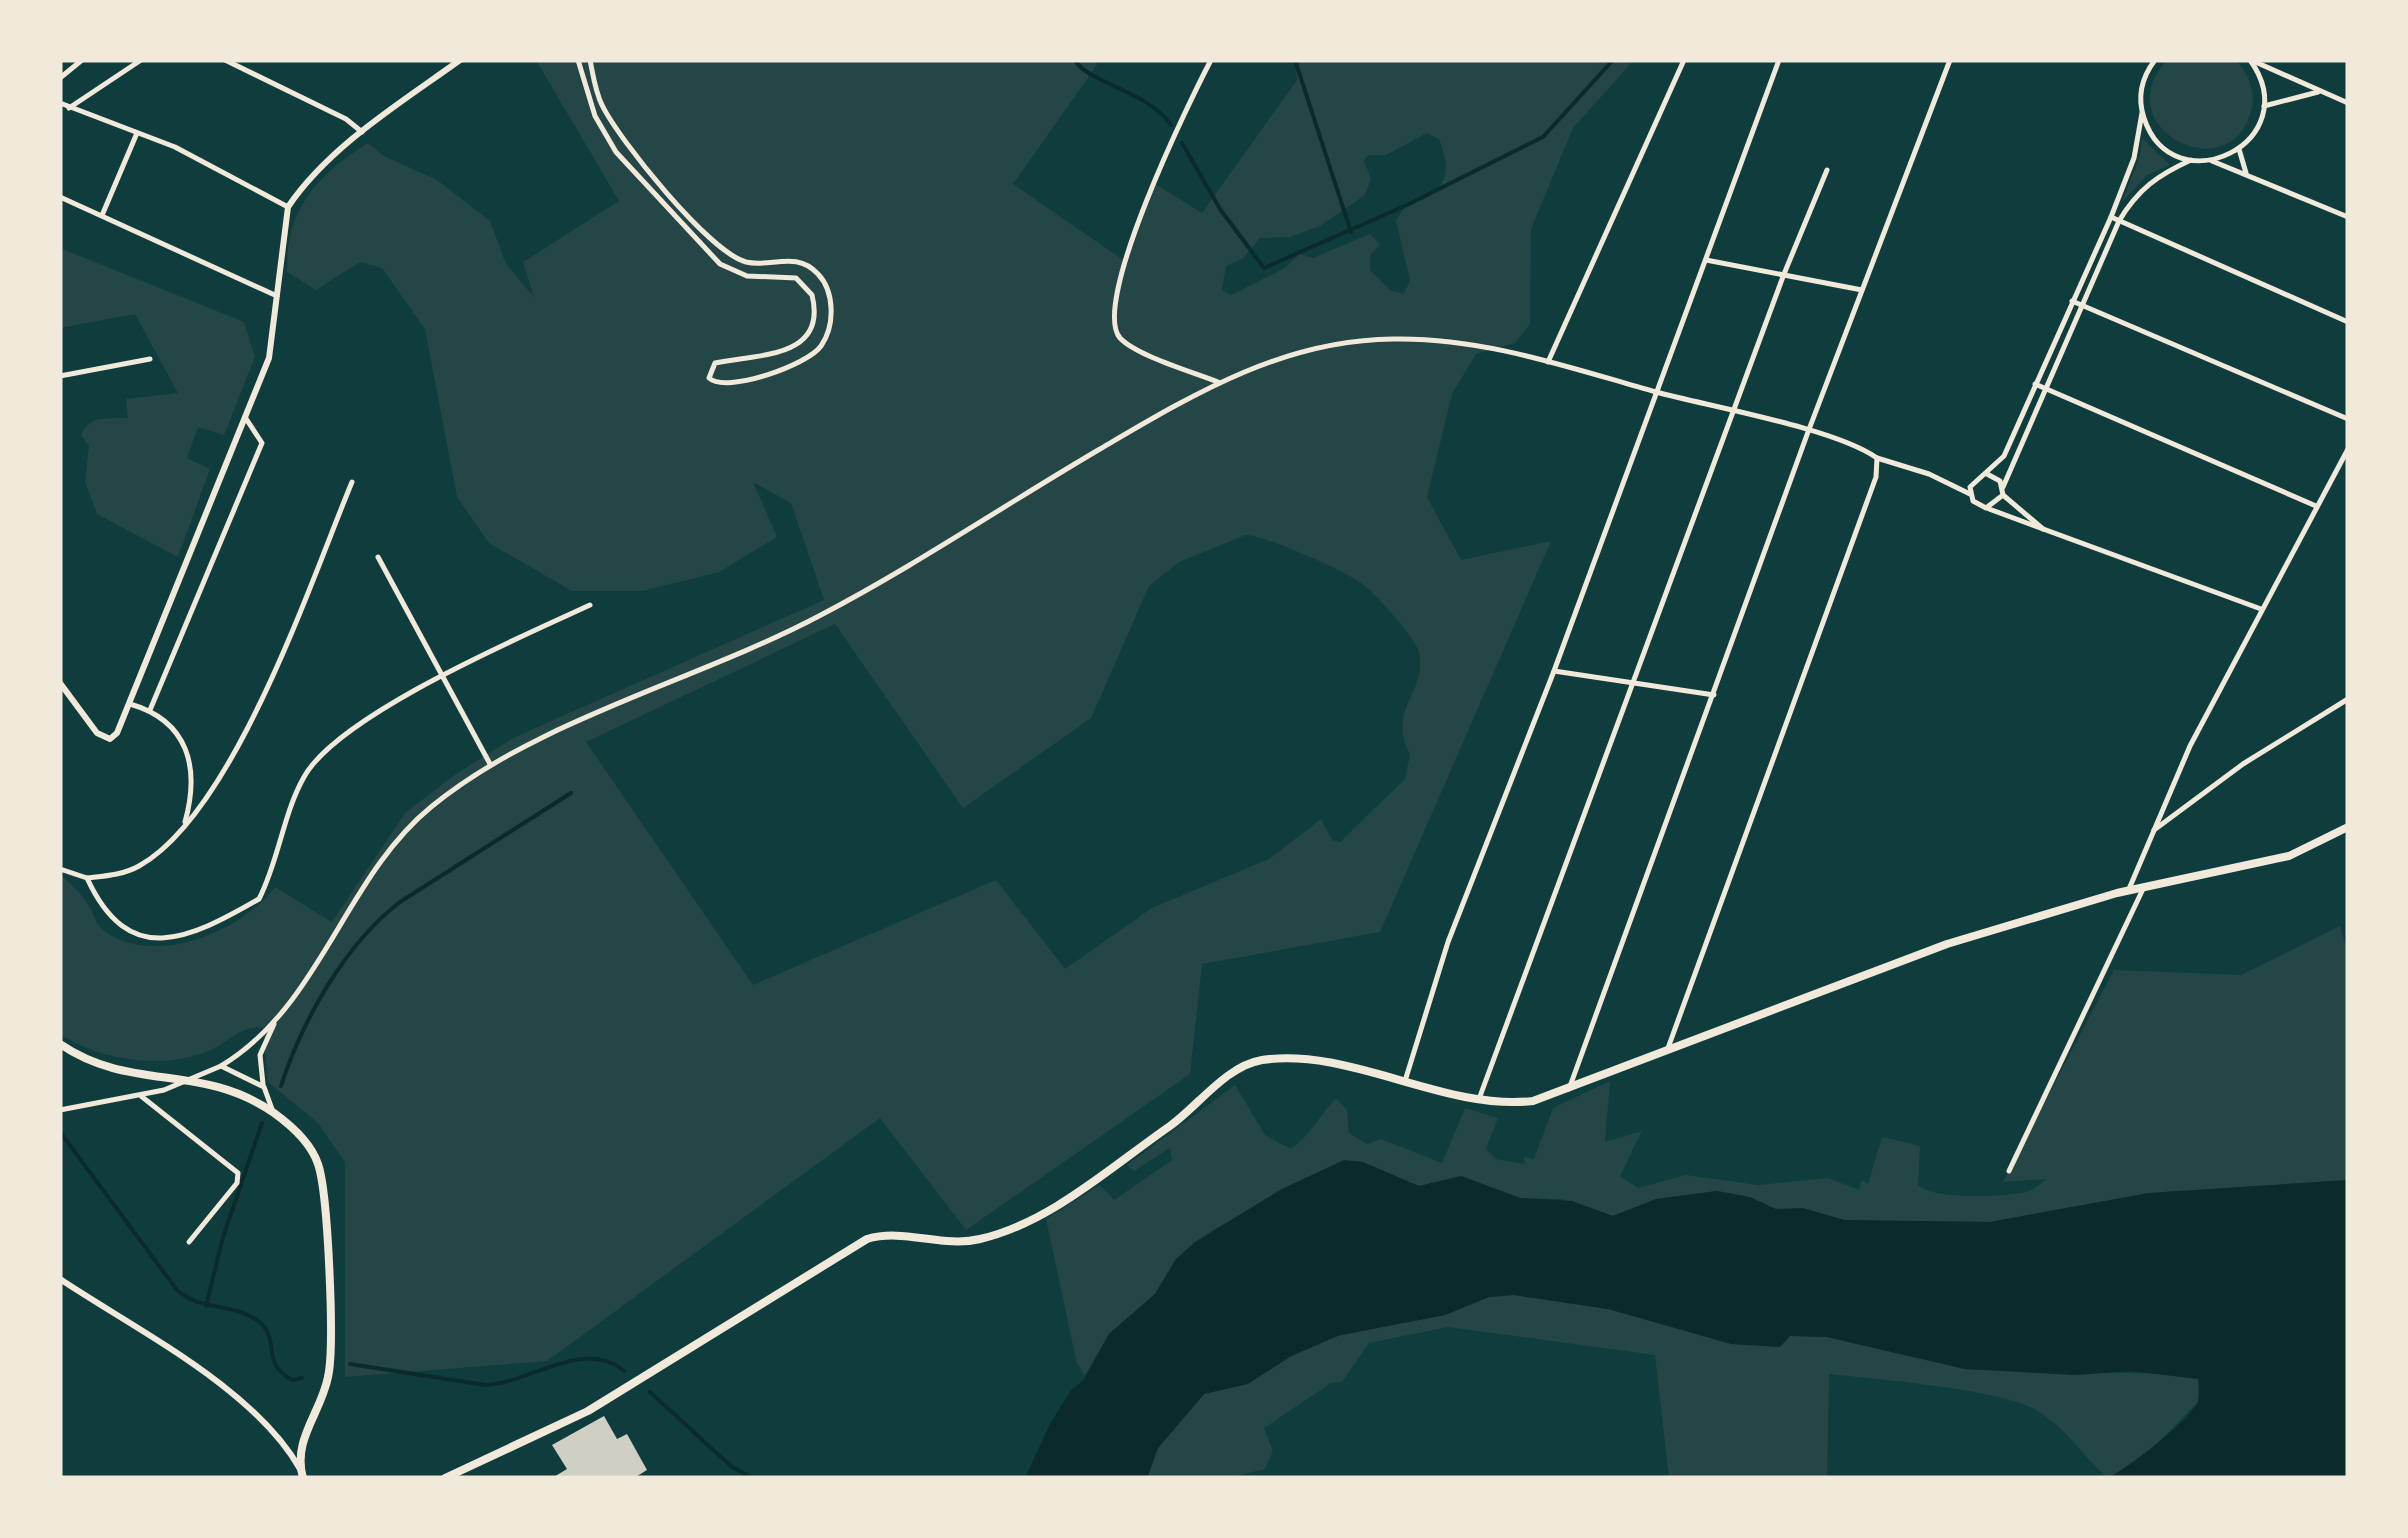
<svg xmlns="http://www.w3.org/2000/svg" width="2408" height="1538" font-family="Quicksand,sans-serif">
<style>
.green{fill:#244646;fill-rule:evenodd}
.water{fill:#0a2a2b}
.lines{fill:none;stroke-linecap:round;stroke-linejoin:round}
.stream{stroke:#0a2a2b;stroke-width:4}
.building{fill:#cfcfc3}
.minor{stroke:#f1e9da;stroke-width:5}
.tertiary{stroke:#f1e9da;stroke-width:6}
.secondary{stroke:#f1e9da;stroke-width:8}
</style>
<rect width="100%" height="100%" fill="#0f3d3e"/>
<g class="green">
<path d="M536,60H1095L1097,65L1013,184L1126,262L1152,182L1202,213L1297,80L1295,60H1634L1573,128L1531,229L1530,324L1515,343L1476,354L1452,394L1427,497L1461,560L1551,541L1380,932L1202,964L1190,1074L966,1230L880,1118L547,1361L345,1377V1162L318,1123L268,1082L263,1028C242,1025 231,1040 213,1049C167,1070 102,1062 60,1034V875C70,883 80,892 87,903C93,911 95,923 102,929C150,970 243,931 275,887L332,922L405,813L456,774L513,738L824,600L791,503L753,482L777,537L719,572L642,591H572L489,543L457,497L425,329L382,268L360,262L316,290L287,272C286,209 316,176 368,143L384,156L437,180L490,221L506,264L534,297L523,262L619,201ZM1427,133L1439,139C1456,181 1440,194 1404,207L1396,221L1410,280L1404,294L1390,290L1370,270V255L1380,245L1370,234L1313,258L1300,254L1285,268L1231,295L1222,290L1226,266L1243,258L1260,238L1289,237L1320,226L1365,195L1371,179L1364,161L1368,155H1386ZM1246,535C1267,536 1340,569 1360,582C1373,591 1416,638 1419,652C1428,692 1386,709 1410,754L1405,779L1340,842L1332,840L1321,819L1269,859L1152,908L1065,969L996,880L753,985L586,742L835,624L963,808L1091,718L1149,586L1179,562Z"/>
<path d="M2167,60L2237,61C2249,75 2256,93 2251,112C2228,191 2105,127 2167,60Z"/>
<polygon points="2142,138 2170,165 2147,175 2122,202 2140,156"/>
<path d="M60,248L244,322L255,357L224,435L198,427L187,458L210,469L178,557L97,514L85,482L89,446L81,435C90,414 108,419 128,418L126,399L178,393L135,314L60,328Z"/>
<path d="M2340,926L2348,954V1180L2149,1193L1990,1222L1844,1220L1776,1209L1717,1191L1656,1199L1613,1216L1561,1199L1520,1198L1461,1176L1420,1186L1293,1187L1213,1230L1176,1259L1155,1294L1109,1334L1085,1375L1077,1364L1046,1219L1100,1185L1114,1200L1172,1160L1170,1148L1134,1171L1127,1165L1235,1085L1265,1135L1291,1149C1309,1137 1320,1115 1336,1098L1347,1110L1349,1133L1367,1144L1381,1139L1442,1163L1465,1108L1498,1118L1486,1149L1496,1159L1525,1164L1524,1157L1534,1159L1553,1108L1610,1081L1605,1142L1642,1131L1620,1176L1638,1188L1686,1175L1758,1185L1828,1178L1859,1190L1862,1180L1868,1184L1882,1137L1920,1146L1918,1185C1933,1200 2005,1197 2027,1192C2034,1190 2041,1183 2046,1179L2003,1182L2114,970L2241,975Z"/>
<path d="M1514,1295L1640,1314L1657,1323L1827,1337L1965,1369L2171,1374L2199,1379L2198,1402L2145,1456L2108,1478C2082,1456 2071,1432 2036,1410C2001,1389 1874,1379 1829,1374L1827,1478H1669L1655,1355L1448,1327L1369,1343L1342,1382L1331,1383L1264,1428L1273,1451L1265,1469L1228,1478H1147L1158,1448L1204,1394L1350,1331L1445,1315L1489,1297Z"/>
</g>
<path class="water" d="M1344,1160L1363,1162L1419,1186L1461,1176L1520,1198L1572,1201L1613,1216L1656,1199L1717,1191L1750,1197L1776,1209L1803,1208L1844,1220L1990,1222L2149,1193L2348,1180V1478H2108C2127,1469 2190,1420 2198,1402C2200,1396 2199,1385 2198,1379L2131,1371L2075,1375L1965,1369L1827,1337L1790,1336L1780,1347L1731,1344L1608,1309L1514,1295L1489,1297L1445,1315L1337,1336L1293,1355L1248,1384L1204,1394L1158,1448L1147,1478H1025L1050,1424L1071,1390L1083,1381L1109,1334L1155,1294L1176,1259L1195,1242L1282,1189Z"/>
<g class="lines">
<g class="stream">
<path d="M1075,60C1087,83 1149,91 1171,125"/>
<polyline points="1295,60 1351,232"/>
<polyline points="1182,143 1220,209 1264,268 1407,205 1543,137 1613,60"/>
<path d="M281,1086C302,1021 345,944 400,902L571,793"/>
<path d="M60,1132L177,1290C201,1312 233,1302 258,1321C282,1339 259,1362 292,1380L302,1378"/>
<polyline points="206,1306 223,1237 262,1123"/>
<path d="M350,1364L485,1385C532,1383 582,1337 624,1371"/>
<polyline points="650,1392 732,1467 753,1478"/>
</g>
</g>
<polygon class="building" points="604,1416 617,1439 627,1434 647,1470 634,1478 552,1478 567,1469 552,1445"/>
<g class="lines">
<g class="minor">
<polyline points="225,60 346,119 362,132"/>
<path d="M578,60L595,116L616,152L720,264L747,276L796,278L812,295C828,359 756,354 715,363L709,378C726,394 808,365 821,346C835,326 835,292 818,274C796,250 771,268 746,262C709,252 619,140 602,105C595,91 593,74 590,60"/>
<path d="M1211,60C1190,100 1090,304 1120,338C1137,356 1193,372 1218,382"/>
<path d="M2155,60C2142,77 2137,97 2144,118C2173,207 2309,142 2250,60"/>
<polyline points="2251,60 2348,103"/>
<polyline points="60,78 82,60"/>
<polyline points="60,103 175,147 288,207"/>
<polyline points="2264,106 2318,92"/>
<polyline points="69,108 141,60"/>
<polyline points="2239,149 2246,173"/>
<polyline points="2212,161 2348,217"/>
<polyline points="60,197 277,296"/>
<polyline points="103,213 137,133"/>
<polyline points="2111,217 2348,322"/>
<polyline points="1706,260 1862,290"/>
<polyline points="2072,301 2348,419"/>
<polyline points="1548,362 1684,60"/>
<polyline points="60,376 150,359"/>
<polyline points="2035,384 2316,506"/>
<polyline points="1877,458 1929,474 1970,494"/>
<polyline points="1987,474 2000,481 2003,495 1986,508 1973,501 1970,487 2004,456 2111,217 2134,158 2142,113"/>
<path d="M2003,487L2119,221C2138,189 2158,175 2191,160"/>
<polyline points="2003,495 2043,529"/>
<polyline points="1989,509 2261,609"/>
<polyline points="378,557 490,764"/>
<polyline points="1554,671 1714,695"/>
<path d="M130,704C189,721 200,768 185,822"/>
<polyline points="150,710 262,443 245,417"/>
<polyline points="2154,830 2243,764 2348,699"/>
<path d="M60,869L87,878C129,969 188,940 259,899C279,860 283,814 304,777C338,715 523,636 590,605"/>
<path d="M87,878C104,876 123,875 139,866C234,813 310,583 352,482"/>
<polyline points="2129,889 2190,746 2348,449"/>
<path d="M221,1066C321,1006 344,878 431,807C538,719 696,681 819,616C915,566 1006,504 1100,449C1192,395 1282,340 1393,339C1483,337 1570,368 1656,392C1712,407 1834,428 1877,458L1876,477L1668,1048"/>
<polyline points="1405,1081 1448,942 1554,671 1779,60"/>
<polyline points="263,1084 260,1055 274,1024"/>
<polyline points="1569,1089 1808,432 1950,60"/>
<polyline points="141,1096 238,1173 237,1183 189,1242"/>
<polyline points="1479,1099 1784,274 1827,170"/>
<polyline points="60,1110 164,1090 221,1066 264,1087 272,1109"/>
<polyline points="2009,1171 2143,889"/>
</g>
<g class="tertiary">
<path d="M60,683L97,733L110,739L117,733L269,358L288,207C329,146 402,102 460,60"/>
<path d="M60,1279C138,1331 254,1388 300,1469"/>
</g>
<g class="secondary">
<path d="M60,1044C132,1093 201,1062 274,1113C292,1126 311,1143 318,1164C328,1193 335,1346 328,1377C321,1413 292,1440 303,1478"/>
<path d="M445,1478L588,1411L867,1239C904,1228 942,1248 980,1239C1050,1223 1112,1166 1170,1126C1198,1106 1226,1066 1262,1060C1351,1047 1443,1111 1533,1101L1947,944L2117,893L2289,856L2348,827"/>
</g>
</g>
<rect width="2408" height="1538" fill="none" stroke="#f1e9da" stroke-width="125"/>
</svg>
